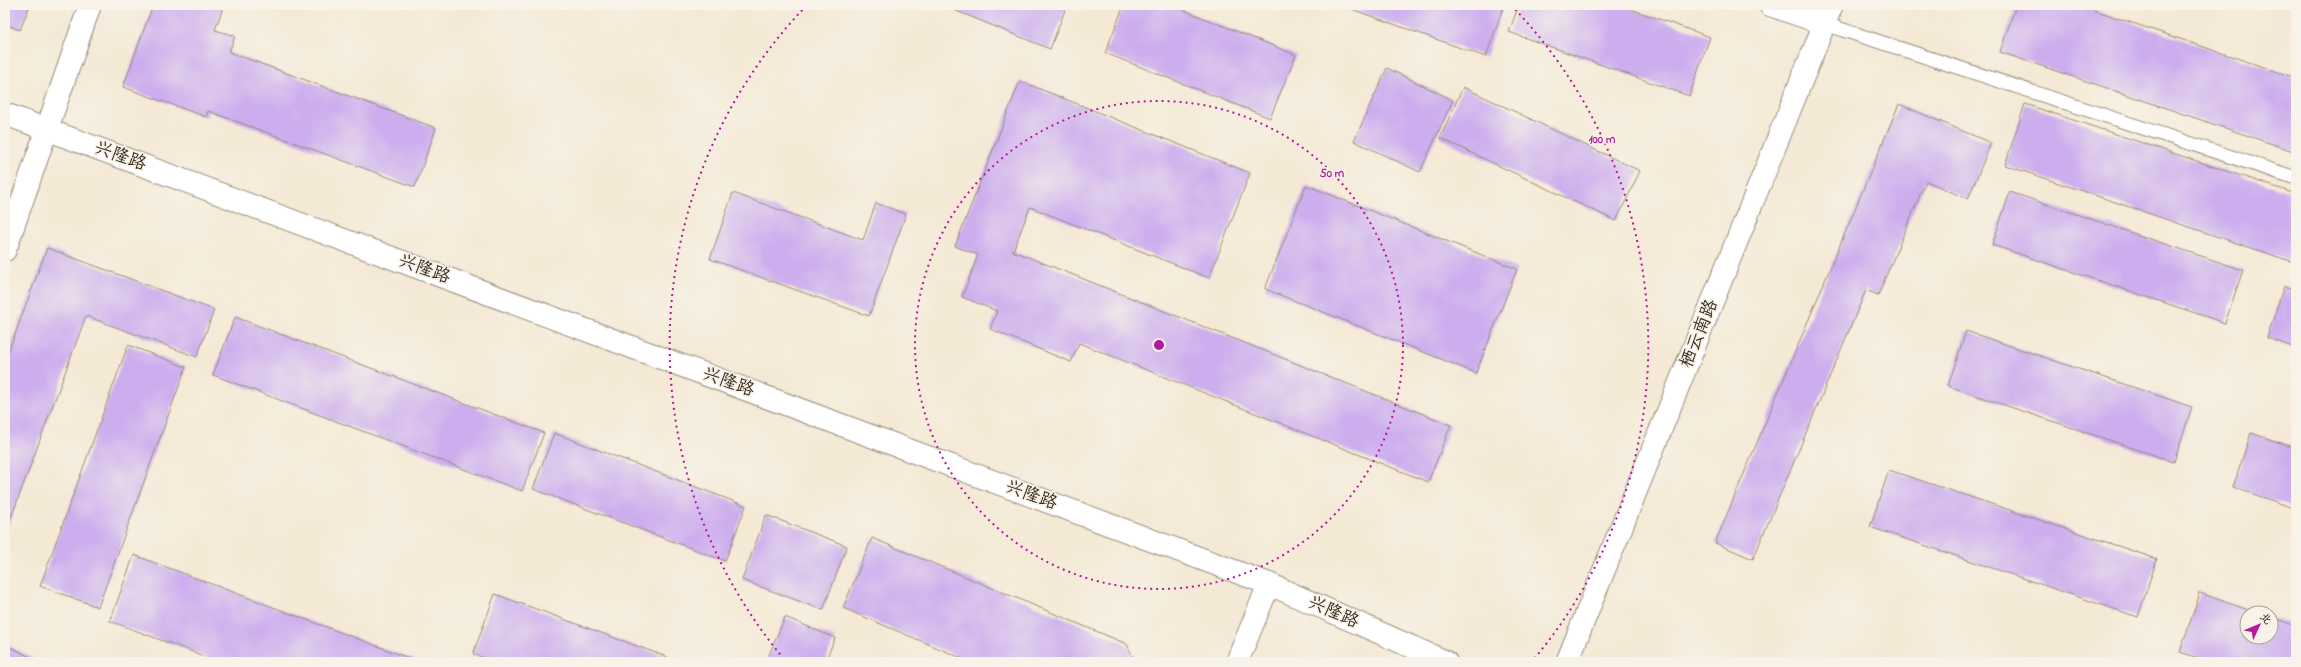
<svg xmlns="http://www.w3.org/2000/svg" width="2301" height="667" font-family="'Indie Flower','LXGW WenKai TC',sans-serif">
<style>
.building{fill:#ccadee}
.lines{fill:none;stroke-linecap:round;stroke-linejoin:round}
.service-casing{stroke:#988a7a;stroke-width:15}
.minor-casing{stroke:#988a7a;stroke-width:24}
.tertiary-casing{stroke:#988a7a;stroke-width:24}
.secondary-casing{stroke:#988a7a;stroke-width:24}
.service{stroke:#fff;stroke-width:13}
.minor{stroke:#fff;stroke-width:22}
.tertiary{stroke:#fff;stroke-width:22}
.secondary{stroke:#fff;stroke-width:22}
.ring{fill:none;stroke:#b5179e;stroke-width:2;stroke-dasharray:2 4}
.labels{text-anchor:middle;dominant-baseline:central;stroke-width:3.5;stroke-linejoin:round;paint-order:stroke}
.street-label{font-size:18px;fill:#3b2a1e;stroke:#f7f3e8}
.centre{fill:#b5179e;stroke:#f7f3e8;stroke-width:2}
.ring-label{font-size:12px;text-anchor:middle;font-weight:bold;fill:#b5179e;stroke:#f7f3e8;stroke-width:3.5;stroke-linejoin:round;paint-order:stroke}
</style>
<rect width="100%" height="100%" fill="#f7f3e8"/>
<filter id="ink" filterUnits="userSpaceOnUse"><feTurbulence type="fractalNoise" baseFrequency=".025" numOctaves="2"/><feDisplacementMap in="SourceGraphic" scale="8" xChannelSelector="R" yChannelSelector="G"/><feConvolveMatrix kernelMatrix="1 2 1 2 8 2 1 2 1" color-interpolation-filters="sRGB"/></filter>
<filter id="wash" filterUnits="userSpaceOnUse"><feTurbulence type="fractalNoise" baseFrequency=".012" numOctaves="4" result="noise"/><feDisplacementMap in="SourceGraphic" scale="16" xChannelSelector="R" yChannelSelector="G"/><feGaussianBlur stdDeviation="0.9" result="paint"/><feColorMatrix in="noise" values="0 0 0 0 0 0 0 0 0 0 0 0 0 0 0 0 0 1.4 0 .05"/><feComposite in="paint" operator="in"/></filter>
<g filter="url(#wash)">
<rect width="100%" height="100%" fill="#f4e9d5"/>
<g id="blocks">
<g class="building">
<polygon points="5,5 30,5 20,30 5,24"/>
<polygon points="153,5 224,5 215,30 235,36 229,52 436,128 415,187 208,111 206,117 123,87"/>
<polygon points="942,5 1067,5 1050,49"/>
<polygon points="1124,5 1171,5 1296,55 1270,118 1105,53"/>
<polygon points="1340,5 1504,5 1486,57"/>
<polygon points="1519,5 1619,5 1710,37 1689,96 1509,32"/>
<polygon points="2016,5 2079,5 2296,78 2296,152 2000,52"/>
<polygon points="1387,68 1453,100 1420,172 1354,141"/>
<polygon points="1020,81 1250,173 1209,278 1030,207 1013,251 1451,425 1428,482 1079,343 1071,362 990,329 997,311 962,297 978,255 955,246"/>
<polygon points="1463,87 1640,171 1616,221 1440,138"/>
<polygon points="1899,104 1991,143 1968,199 1926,181 1878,295 1866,290 1753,559 1715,543"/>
<polygon points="2025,104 2296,194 2296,263 2005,165"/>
<polygon points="1306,185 1517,269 1476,373 1265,289"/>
<polygon points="2010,192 2243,270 2225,323 1992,245"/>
<polygon points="733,193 863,240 876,203 906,214 869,316 710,259"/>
<polygon points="47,248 214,310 197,357 86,316 5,534 5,361"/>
<polygon points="2284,286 2296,290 2296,348 2267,338"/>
<polygon points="235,317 544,433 522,491 213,375"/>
<polygon points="1966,331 2192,407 2174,462 1948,386"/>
<polygon points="128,345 186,367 98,607 40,586"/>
<polygon points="554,433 746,506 725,561 533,489"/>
<polygon points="2251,433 2296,448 2296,509 2233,487"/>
<polygon points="1889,470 2157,559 2138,617 1870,527"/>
<polygon points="766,515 847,546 823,610 742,580"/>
<polygon points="872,538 1127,644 1135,662 971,662 843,608"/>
<polygon points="134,555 420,662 220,662 110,621"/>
<polygon points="2200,593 2257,613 2247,613 2247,637 2271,637 2271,617 2296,626 2296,662 2210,662 2180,652"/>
<polygon points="495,594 675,660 674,662 496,662 473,654"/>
<polygon points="785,617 835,638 825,662 766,662"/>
<polygon points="5,644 40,662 5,662"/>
</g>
</g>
</g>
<g filter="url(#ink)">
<use href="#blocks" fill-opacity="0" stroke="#988a7a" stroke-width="1"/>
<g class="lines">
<defs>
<polyline id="service" points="1825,24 2296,178"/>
<polyline id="minor" points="1237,662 1269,584"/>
<g id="tertiary">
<polyline points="1770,5 1825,24"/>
<polyline points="5,114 1269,584 1446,662"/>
<polyline points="5,250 90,5"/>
</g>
<polyline id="secondary" points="1567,662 1832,5"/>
</defs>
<use href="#service" class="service-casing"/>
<use href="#minor" class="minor-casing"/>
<use href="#tertiary" class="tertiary-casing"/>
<use href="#secondary" class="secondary-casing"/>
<use href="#service" class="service"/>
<use href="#minor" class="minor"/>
<use href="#tertiary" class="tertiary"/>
<use href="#secondary" class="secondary"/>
</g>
</g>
<g class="ring">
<circle cx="1159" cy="345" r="244"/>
<path d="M784 659A489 489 0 0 1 807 5M1511 5A489 489 0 0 1 1534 659"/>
</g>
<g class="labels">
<g class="street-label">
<text transform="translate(120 157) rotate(20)">兴隆路</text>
<text transform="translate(424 270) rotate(20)">兴隆路</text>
<text transform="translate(1700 334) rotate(-68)">栖云南路</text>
<text transform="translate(728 383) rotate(20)">兴隆路</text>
<text transform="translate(1031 496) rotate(20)">兴隆路</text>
<text transform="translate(1333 613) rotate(24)">兴隆路</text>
</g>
</g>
<circle cx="1159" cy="345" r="6" class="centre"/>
<g class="ring-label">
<text x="1602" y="143">100 m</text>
<text x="1332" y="177">50 m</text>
</g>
<rect width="2301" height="667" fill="none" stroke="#f7f3e8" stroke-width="20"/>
<g transform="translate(2259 625) rotate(46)"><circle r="19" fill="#f7f3e8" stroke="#aca397"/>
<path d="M0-3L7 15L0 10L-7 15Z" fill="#b5179e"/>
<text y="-6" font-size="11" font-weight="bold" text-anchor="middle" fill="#3b2a1e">北</text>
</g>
</svg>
